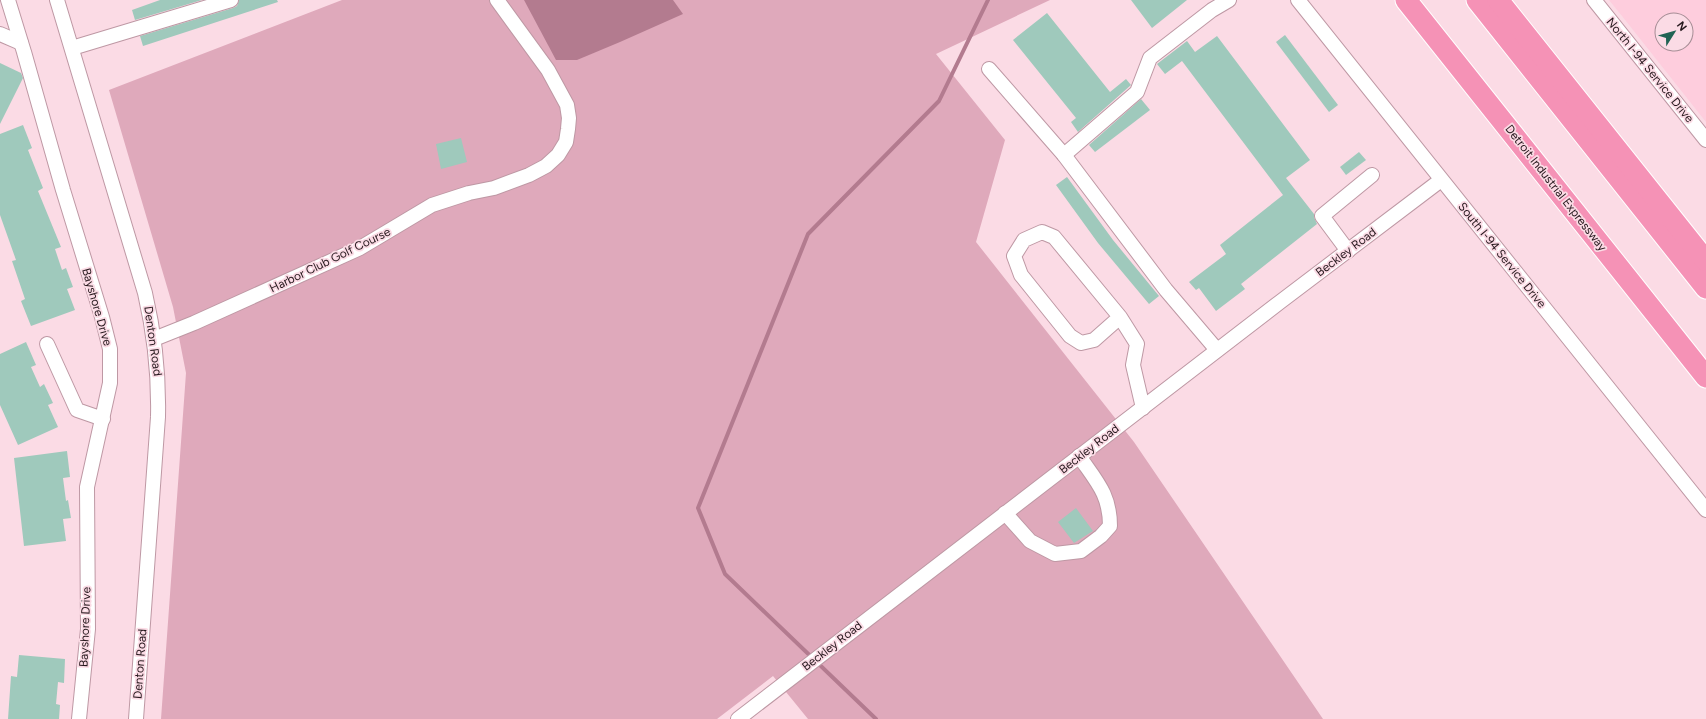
<svg xmlns="http://www.w3.org/2000/svg" width="1706" height="719" font-family="Figtree,sans-serif">
<style>
.built{fill:#fecddd;fill-rule:evenodd}
.green{fill:#dfa9bb}
.water{fill:#b37b8f}
.lines{fill:none;stroke-linecap:round;stroke-linejoin:round}
.stream{stroke:#b37b8f;stroke-width:4}
.building{fill:#9fc9bc}
.minor-casing{stroke:#be98a4;stroke-width:16}
.highway-casing{stroke:#fff;stroke-width:23}
.minor{stroke:#fff;stroke-width:14}
.highway{stroke:#f592b6;stroke-width:21}
.labels{text-anchor:middle;dominant-baseline:central;stroke-width:3.5;stroke-linejoin:round;paint-order:stroke}
.street-label{font-size:12px;fill:#26181d;stroke:#fbdbe5}
</style>
<rect width="100%" height="100%" fill="#fbdbe5"/>
<path class="built" d="M1609,0H1706V122L1622,16ZM1662,20H1686V44H1662Z"/>
<polygon class="green" points="342,0 1050,0 936,54 1005,140 976,242 1134,442 1323,719 808,719 773,676 717,719 161,719 186,373 173,307 109,90"/>
<polygon class="water" points="524,0 673,0 683,14 620,42 577,60 556,60"/>
<g class="lines">
<polyline class="stream" points="876,719 725,574 698,508 808,234 939,101 988,0"/>
</g>
<g class="building">
<polygon points="160,0 202,0 135,20 132,10"/>
<polygon points="239,0 277,0 278,2 143,46 140,36 233,8 237,6"/>
<polygon points="1131,0 1187,0 1152,28"/>
<polygon points="1047,13 1110,92 1126,79 1131,85 1078,132 1071,122 1076,118 1013,40"/>
<polygon points="1285,35 1338,105 1329,112 1276,42"/>
<polygon points="1217,36 1310,160 1286,178 1314,214 1314,217 1317,224 1241,284 1245,289 1216,311 1199,288 1196,290 1189,282 1226,254 1220,245 1283,195 1182,61 1165,74 1157,64 1187,41 1195,52"/>
<polygon points="0,63 21,73 23,78 0,124"/>
<polygon points="1141,99 1150,110 1095,152 1089,145"/>
<polygon points="23,125 32,148 28,150 43,188 38,191 61,247 55,249 62,270 66,268 73,287 67,289 75,310 31,326 21,301 25,299 12,261 16,260 0,215 0,134"/>
<polygon points="461,138 467,162 441,169 436,144"/>
<polygon points="1359,152 1366,160 1346,175 1340,167"/>
<polygon points="1067,177 1113,240 1159,296 1149,304 1098,243 1056,185"/>
<polygon points="26,342 36,365 31,367 40,387 44,384 53,403 48,405 58,427 18,445 0,405 0,354"/>
<polygon points="67,451 70,477 63,478 66,501 68,500 71,518 63,519 66,541 24,546 14,458"/>
<polygon points="1076,508 1093,531 1074,543 1058,522"/>
<polygon points="19,655 65,659 64,683 58,682 56,704 60,705 59,719 8,719 11,676 17,677"/>
</g>
<g class="lines">
<defs>
<g id="minor">
<polyline points="8,0 24,52 63,190 102,317 110,349 110,383 87,487 88,629 79,719"/>
<path d="M57,0L145,293C155,336 159,373 158,417L136,719"/>
<polyline points="1298,0 1706,510"/>
<polyline points="1594,0 1706,140"/>
<polyline points="0,34 21,43"/>
<polyline points="72,48 231,0"/>
<polyline points="989,69 1064,155 1166,290 1217,350"/>
<polyline points="1064,155 1137,92 1150,58 1212,10 1229,0"/>
<polyline points="1348,251 1322,216 1372,175"/>
<polyline points="1120,317 1094,340 1081,343 1070,336 1021,275 1014,256 1024,240 1042,232 1054,237 1120,317 1137,344 1133,365 1143,408"/>
<polyline points="154,339 194,323 360,248 432,205 469,193 494,188 529,175 546,166 558,155 566,142 568,129 569,118 567,105 548,70 497,0"/>
<polyline points="47,344 77,410 103,419"/>
<path d="M1005,513L1030,541L1055,554L1081,551L1101,536L1110,526C1110,494 1096,481 1079,456"/>
<polyline points="738,719 1280,302 1441,180"/>
</g>
<g id="highway">
<polyline points="1406,0 1706,377"/>
<polyline points="1477,0 1706,288"/>
<polyline points="1498,0 1706,261"/>
</g>
</defs>
<use href="#minor" class="minor-casing"/>
<use href="#highway" class="highway-casing"/>
<use href="#minor" class="minor"/>
<use href="#highway" class="highway"/>
</g>
<g class="labels">
<g class="street-label">
<text transform="translate(1650 70) rotate(51)">North I-94 Service Drive</text>
<text transform="translate(1556 188) rotate(52)">Detroit Industrial Expressway</text>
<text transform="translate(1346 252) rotate(-37)">Beckley Road</text>
<text transform="translate(1502 255) rotate(51)">South I-94 Service Drive</text>
<text transform="translate(330 260) rotate(-26)">Harbor Club Golf Course</text>
<text transform="translate(97 307) rotate(74)">Bayshore Drive</text>
<text transform="translate(153 341) rotate(82)">Denton Road</text>
<text transform="translate(1089 449) rotate(-38)">Beckley Road</text>
<text transform="translate(85 627) rotate(-88)">Bayshore Drive</text>
<text transform="translate(832 646) rotate(-38)">Beckley Road</text>
<text transform="translate(140 664) rotate(-86)">Denton Road</text>
</g>
</g>
<g transform="translate(1674 32) rotate(53)"><circle r="19" fill="#fbdbe5" stroke="#a68d95"/>
<path d="M0-3L7 15L0 10L-7 15Z" fill="#206353"/>
<text y="-6" font-size="11" font-weight="bold" text-anchor="middle" fill="#26181d">N</text>
</g>
</svg>
